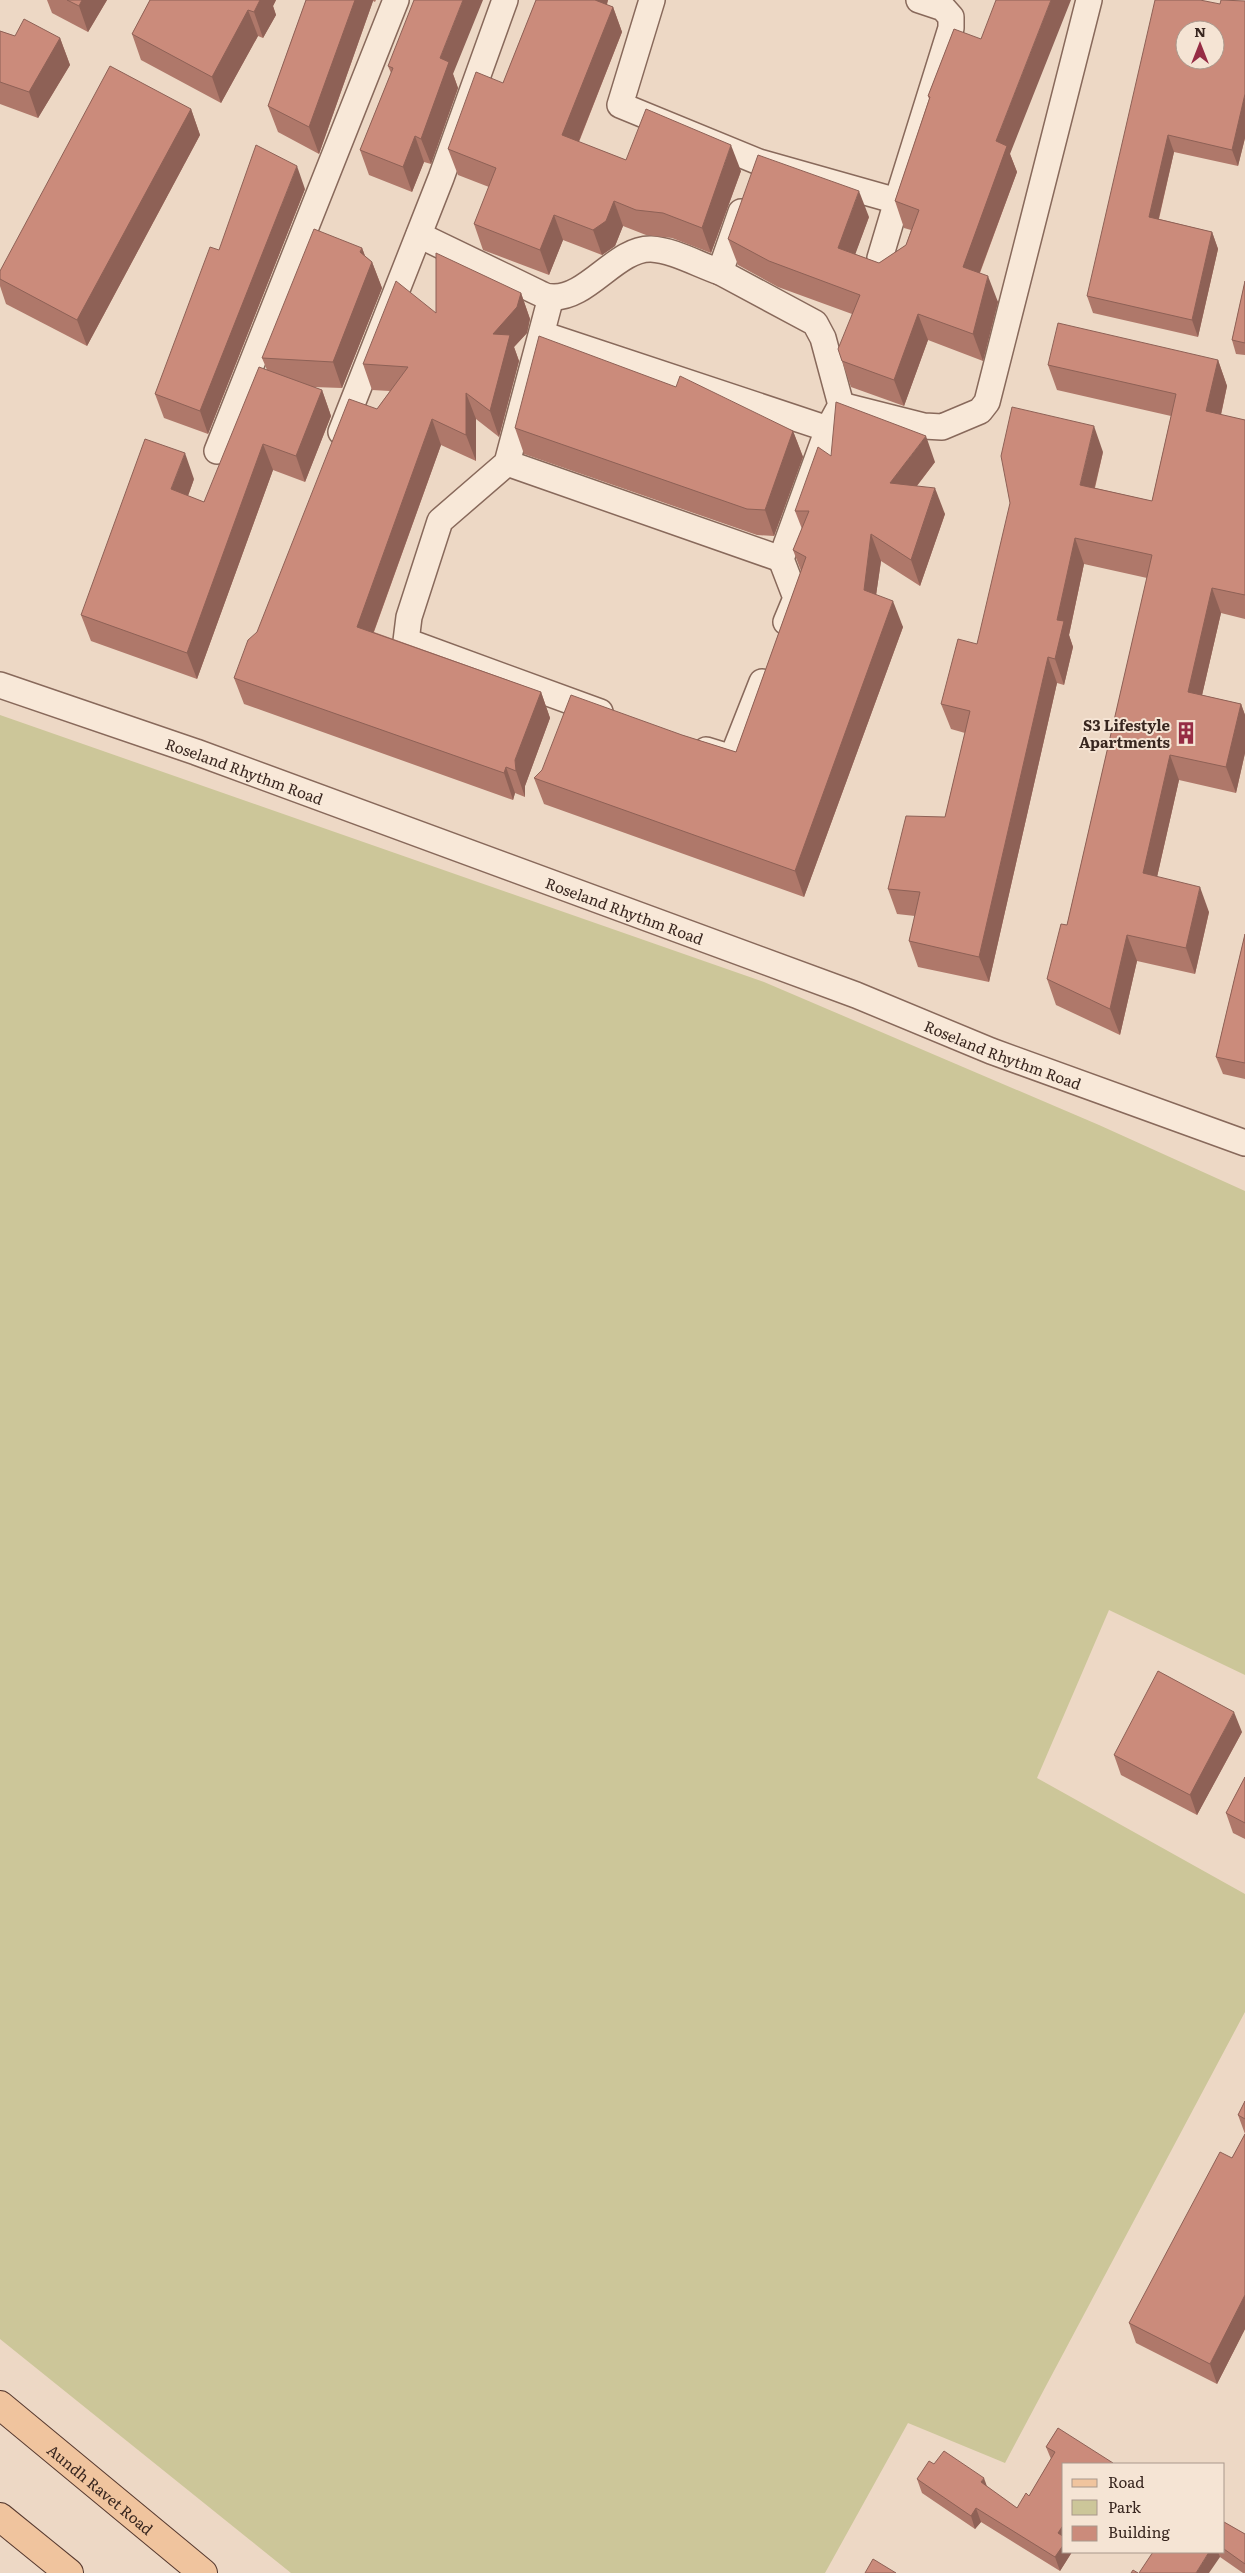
<svg xmlns="http://www.w3.org/2000/svg" width="1245" height="2573" font-family="Literata,serif">
<style>
.green{fill:#ccc699}
.lines{fill:none;stroke-linecap:round;stroke-linejoin:round}
.street-casing{stroke:#88695b;stroke-width:28}
.primary-casing{stroke:#56392f;stroke-width:30}
.street{stroke:#f8e8d8;stroke-width:25}
.primary{stroke:#f0c49e;stroke-width:28}
.wall{fill:#af786a}
.shaded-wall{fill:#8e6156}
.building{fill:#cb8b7b;stroke:#8e6156;fill-rule:evenodd}
.labels{text-anchor:middle;dominant-baseline:central;stroke-width:4;stroke-linejoin:round;paint-order:stroke}
.poi-label{font-size:15px;font-weight:bold;fill:#38261f;stroke:#f5e4d4;text-anchor:end}
.street-label{font-size:15px;fill:#38261f;stroke:#f5e4d4}
</style>
<rect width="100%" height="100%" fill="#edd8c5"/>
<polygon class="green" points="0,715 764,982 1099,1125 1245,1191 1245,1675 1109,1610 1037,1778 1245,1894 1245,2012 1005,2463 908,2423 825,2573 291,2573 0,2339"/>
<g class="lines">
<defs>
<g id="street">
<polyline points="652,0 620,105 759,162 897,201 951,28 951,17 943,8 919,0"/>
<path d="M419,235L537,292C541,294 547,297 551,297C587,300 616,248 651,249C673,250 699,265 720,272L741,212"/>
<polyline points="880,258 897,201"/>
<polyline points="720,272 815,323 823,338 841,405 828,429 781,559 796,598 786,622"/>
<polyline points="551,297 507,463 440,521 409,617 406,641 600,712"/>
<polyline points="542,334 828,429"/>
<polyline points="841,405 924,426 942,427 980,411 987,402 1089,0"/>
<polyline points="341,432 441,178 505,0"/>
<polyline points="217,451 396,0"/>
<polyline points="507,463 781,559"/>
<path id="s1" d="M0,685L196,752L856,995L991,1051L1245,1143"/>
<polyline points="706,750 732,758 762,682"/>
</g>
<g id="primary">
<path id="s2" d="M0,2405L203,2573"/>
<polyline points="0,2517 69,2573"/>
</g>
</defs>
<use href="#street" class="street-casing"/>
<use href="#primary" class="primary-casing"/>
<use href="#street" class="street"/>
<use href="#primary" class="primary"/>
</g>
<g class="wall">
<polygon points="47,0 107,0 88,32 52,13"/>
<polygon points="150,0 276,0 273,6 276,15 263,38 258,36 221,103 141,60 132,34"/>
<polygon points="306,0 376,0 375,2 373,1 319,154 278,132 268,106"/>
<polygon points="536,0 608,0 607,5 613,7 622,32 579,142 626,160 741,171 711,253 672,238 646,235 623,226 615,246 602,255 563,240 549,275 483,250 474,224 489,187 458,175 448,149 503,83"/>
<polygon points="1245,1 1245,138 1238,166 1174,152 1159,219 1212,232 1218,249 1198,337 1093,313 1087,296 1220,4"/>
<polygon points="954,29 1010,154 1017,172 980,273 998,302 983,361 928,340 904,406 851,387 842,361 852,314 778,287 738,265 728,239 869,217 855,254 879,263 906,245 911,230 904,228 895,201 929,99 928,96"/>
<polygon points="0,31 15,36 60,38 70,65 38,118 0,104"/>
<polygon points="388,66 453,74 458,88 431,164 424,162 412,192 369,175 360,150 391,73"/>
<polygon points="191,109 200,135 87,346 6,304 0,286 0,271"/>
<polygon points="305,189 208,434 164,418 155,394 219,250"/>
<polygon points="362,248 365,256 372,262 382,288 342,388 313,387 322,390 331,416 305,482 273,470 197,679 91,641 81,615 194,479 188,496 204,502 267,370 262,358"/>
<polygon points="1245,281 1245,355 1236,354 1232,340"/>
<polygon points="521,293 530,319 527,333 514,347 519,361 499,437 476,419 476,461 441,445 374,632 541,692 550,718 525,786 525,797 515,793 513,800 244,704 234,678 257,632 377,409 390,391 372,390 363,364 436,313"/>
<polygon points="1218,360 1227,386 1221,415 1245,420 1245,619 1221,613 1202,695 1241,704 1245,715 1245,753 1236,793 1179,780 1157,877 1209,912 1195,974 1137,961 1120,1035 1056,1005 1047,979 1067,925 1147,578 1084,564 1069,635 1073,647 1064,685 1057,683 989,982 918,967 909,941 915,916 897,914 888,889 945,817 965,733 951,729 941,704 977,644 1103,452 1095,488 1152,501 1171,416 1057,390 1048,365"/>
<polygon points="515,428 793,431 803,457 774,536 757,535 524,454"/>
<polygon points="831,456 935,462 917,486 945,514 920,586 881,561 876,595 903,627 804,897 544,804 534,778 682,735 736,752 801,571 793,550 802,529 795,511"/>
<polygon points="1245,934 1245,1079 1223,1074 1216,1057"/>
<polygon points="1242,1732 1197,1815 1121,1775 1114,1755"/>
<polygon points="1245,1777 1245,1839 1233,1833 1226,1813"/>
<polygon points="1245,2101 1245,2329 1217,2384 1136,2343 1129,2323 1232,2158 1245,2134 1238,2115"/>
<polygon points="1058,2428 1064,2464 1064,2552 1072,2552 1060,2571 981,2522 975,2529 922,2493 917,2479 934,2464 987,2487 1017,2508 1029,2496 1051,2459 1046,2447"/>
<polygon points="1224,2522 1245,2534 1245,2573 1243,2573 1220,2557 1153,2552 1224,2552"/>
</g>
<g class="shaded-wall">
<polygon points="82,0 107,0 88,32 79,6"/>
<polygon points="260,0 276,0 273,6 276,15 263,38 254,12"/>
<polygon points="355,0 373,0 373,1 319,154 309,127"/>
<polygon points="463,0 483,0 453,74 458,88 431,164 421,139 440,58"/>
<polygon points="591,0 608,0 600,24"/>
<polygon points="1051,0 1071,0 1010,154 1017,172 972,293 963,267 996,141"/>
<polygon points="613,7 622,32 571,161 562,135"/>
<polygon points="248,10 258,36 221,103 212,77"/>
<polygon points="60,38 70,65 38,118 29,92"/>
<polygon points="1245,94 1245,138 1238,166 1232,150"/>
<polygon points="191,109 200,135 87,346 77,320"/>
<polygon points="1168,135 1174,152 1155,234 1149,217"/>
<polygon points="415,136 424,162 412,192 403,167"/>
<polygon points="731,145 741,171 711,253 702,228"/>
<polygon points="297,166 305,189 208,434 200,411"/>
<polygon points="859,191 869,217 848,274 838,248"/>
<polygon points="614,201 623,226 615,246 602,255 593,230"/>
<polygon points="554,215 563,240 549,275 540,250"/>
<polygon points="1212,232 1218,249 1198,337 1192,320"/>
<polygon points="362,248 370,269 372,262 382,288 342,388 333,362"/>
<polygon points="988,276 998,302 983,361 973,334"/>
<polygon points="521,293 530,319 527,333 514,347 519,361 499,437 490,411 493,334"/>
<polygon points="918,314 928,340 904,406 894,380"/>
<polygon points="1218,360 1227,386 1216,437 1206,411"/>
<polygon points="322,390 331,416 305,482 296,456"/>
<polygon points="466,393 476,419 476,461 466,435"/>
<polygon points="432,419 441,445 366,653 357,627"/>
<polygon points="1094,426 1103,452 1089,510 1080,485"/>
<polygon points="793,431 803,457 774,536 765,510"/>
<polygon points="926,436 935,462 899,509 890,483"/>
<polygon points="263,444 273,470 197,679 187,653"/>
<polygon points="185,453 194,479 181,515 171,489"/>
<polygon points="935,488 945,514 920,586 911,560"/>
<polygon points="871,534 881,561 873,616 864,590"/>
<polygon points="1075,538 1084,564 1069,635 1073,647 1064,685 1055,659 1057,620"/>
<polygon points="1212,588 1221,613 1197,717 1188,692"/>
<polygon points="893,601 903,627 804,897 795,871"/>
<polygon points="1048,657 1057,683 989,982 979,957"/>
<polygon points="541,692 550,718 525,786 525,797 516,771 515,760"/>
<polygon points="1241,704 1245,715 1245,753 1236,793 1226,767"/>
<polygon points="1170,755 1179,780 1152,899 1143,873"/>
<polygon points="506,767 515,793 513,800 504,773"/>
<polygon points="1200,887 1209,912 1195,974 1186,948"/>
<polygon points="1127,935 1137,961 1120,1035 1110,1009"/>
<polygon points="1234,1712 1242,1732 1197,1815 1190,1795"/>
<polygon points="1245,2295 1245,2329 1217,2384 1210,2364"/>
<polygon points="984,2478 989,2492 981,2482"/>
<polygon points="976,2508 981,2522 975,2529 971,2516"/>
<polygon points="1064,2524 1064,2552 1072,2552 1060,2571 1055,2557 1058,2533"/>
<polygon points="1209,2552 1218,2552 1220,2557 1209,2573 1196,2573"/>
</g>
<g class="building">
<polygon points="67,0 82,0 79,6"/>
<polygon points="150,0 260,0 254,12 248,10 212,77 132,34"/>
<polygon points="306,0 355,0 309,127 268,106"/>
<polygon points="414,0 463,0 440,58 449,62 421,139 415,136 403,167 360,150 393,68 388,66"/>
<polygon points="536,0 595,0 613,7 562,135 626,160 646,109 731,145 702,228 663,213 636,210 614,201 606,221 593,230 554,215 540,250 474,224 496,168 448,149 476,72 503,83"/>
<polygon points="996,0 1051,0 996,141 1007,146 963,267 988,276 973,334 918,314 894,380 842,361 838,349 860,295 769,261 728,239 758,155 859,191 838,248 879,263 906,245 919,210 895,201 930,97 928,96 954,29 981,39"/>
<path d="M1155,0H1200L1220,4L1221,0L1245,1V94L1232,150L1168,135L1149,217L1212,232L1192,320L1087,296ZM1185,30H1215V60H1185Z"/>
<polygon points="24,19 60,38 29,92 0,82 0,31 15,36"/>
<polygon points="110,66 191,109 77,320 0,279 0,271"/>
<polygon points="256,145 297,166 200,411 155,394 210,247 219,250"/>
<polygon points="314,229 362,248 360,252 372,262 333,362 262,358"/>
<polygon points="436,253 521,293 517,307 493,334 510,335 490,411 466,393 466,435 432,419 357,627 541,692 515,760 516,771 506,767 504,773 234,678 248,640 257,632 349,399 377,409 408,367 363,364 396,281 436,313"/>
<polygon points="1245,281 1245,343 1232,340"/>
<polygon points="1058,323 1218,360 1206,411 1245,420 1245,595 1212,588 1188,692 1241,704 1226,767 1170,755 1143,873 1200,887 1186,948 1127,935 1110,1009 1047,979 1061,924 1067,925 1152,555 1075,538 1057,620 1064,621 1055,659 1048,657 979,957 909,941 920,892 888,889 906,816 945,817 970,711 941,704 958,639 977,644 1010,503 1001,456 1012,407 1094,426 1080,485 1152,501 1176,394 1048,365"/>
<polygon points="539,336 676,387 680,376 793,431 765,510 747,509 515,428"/>
<polygon points="259,367 322,390 296,456 263,444 187,653 81,615 145,439 185,453 171,489 204,502"/>
<polygon points="836,402 926,436 890,483 935,488 911,560 871,534 864,590 893,601 795,871 534,778 542,770 571,695 682,735 736,752 806,557 793,550 809,511 795,511 818,447 831,456"/>
<polygon points="1245,934 1245,1063 1216,1057"/>
<polygon points="1158,1671 1234,1712 1190,1795 1114,1755"/>
<polygon points="1245,1777 1245,1823 1226,1813"/>
<polygon points="1245,2101 1245,2119 1238,2115"/>
<polygon points="1245,2134 1245,2295 1210,2364 1129,2323 1220,2152 1232,2158"/>
<polygon points="1058,2428 1113,2463 1112,2464 1064,2464 1064,2524 1058,2533 1064,2537 1064,2544 1055,2557 976,2508 971,2516 917,2479 929,2461 934,2464 944,2451 984,2478 981,2482 1017,2508 1026,2493 1029,2496 1055,2452 1046,2447"/>
<polygon points="1224,2522 1245,2534 1245,2564 1224,2549"/>
<polygon points="1153,2552 1209,2552 1196,2573 1139,2573"/>
<polygon points="873,2559 896,2573 865,2573"/>
<polygon points="1133,2570 1138,2573 1131,2573"/>
</g>
<defs>
<symbol id="building-bare" viewBox="-9 -9 18 18"><path d="M-4-6H4V6H1V3H-1V6H-4ZM-2.5-4.3h1.7v1.8h-1.7ZM.8-4.3h1.7v1.8H.8ZM-2.5-1h1.7V.8h-1.7ZM.8-1h1.7V.8H.8Z" fill="#962c44" stroke="#f5e4d4" stroke-width="2.5" paint-order="stroke"/></symbol>
</defs>
<g fill-rule="evenodd">
<use href="#building-bare" x="1170" y="717" width="32" height="32"/>
</g>
<g class="labels">
<g class="poi-label">
<text x="1170" y="724">S3 Lifestyle<tspan x="1170" dy="17">Apartments</tspan></text>
</g>
<g class="street-label">
<text stroke="none"><textPath href="#s1" startOffset="259">Roseland Rhythm Road</textPath></text>
<text stroke="none"><textPath href="#s1" startOffset="664">Roseland Rhythm Road</textPath></text>
<text stroke="none"><textPath href="#s1" startOffset="1069">Roseland Rhythm Road</textPath></text>
<text stroke="none"><textPath href="#s2" startOffset="131">Aundh Ravet Road</textPath></text>
</g>
</g>
<rect x="1062" y="2463" width="162" height="90" fill="#f5e4d4" stroke="#a9988c"/>
<rect x="1072" y="2479" width="25" height="8" fill="#f0c49e" stroke="#a9988c"/>
<text x="1108" y="2488" font-size="15" fill="#38261f">Road</text>
<rect x="1072" y="2500" width="25" height="15" fill="#ccc699" stroke="#a9988c"/>
<text x="1108" y="2513" font-size="15" fill="#38261f">Park</text>
<rect x="1072" y="2526" width="25" height="15" fill="#cb8b7b" stroke="#a9988c"/>
<text x="1108" y="2538" font-size="15" fill="#38261f">Building</text>
<g transform="translate(1200 45)"><circle r="24" fill="#f5e4d4" stroke="#a9988c"/>
<path d="M0-4L9 19L0 12L-9 19Z" fill="#962c44"/>
<text y="-8" font-size="14" font-weight="bold" text-anchor="middle" fill="#38261f">N</text>
</g>
</svg>
